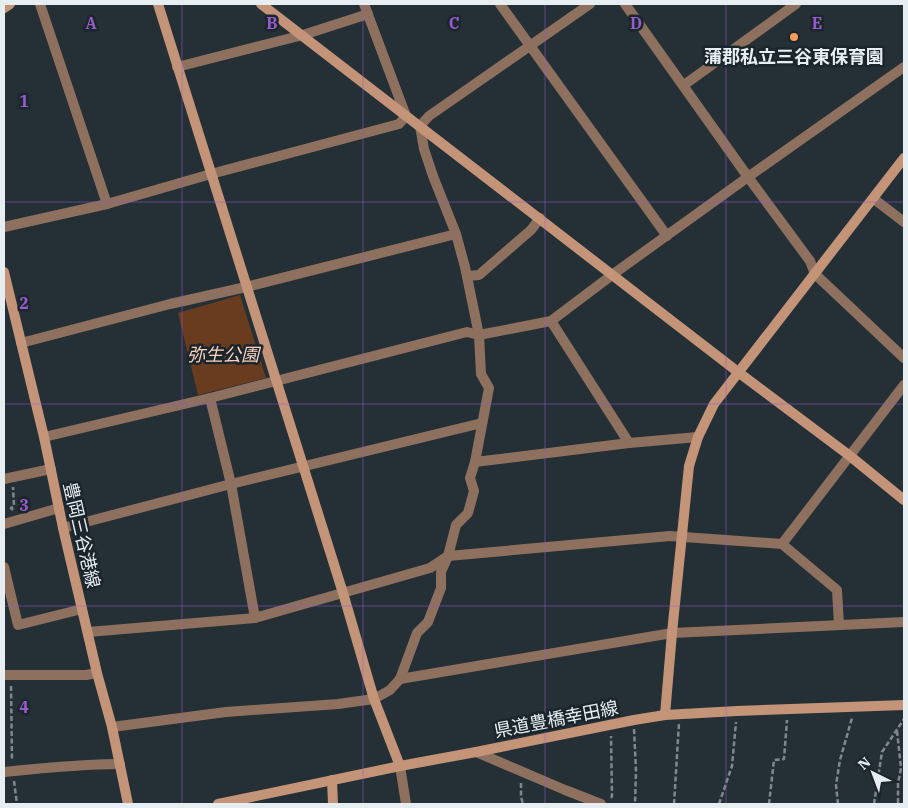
<svg xmlns="http://www.w3.org/2000/svg" width="908" height="808" font-family="'IBM Plex Serif','Noto Sans JP',serif">
<style>
.green{fill:#693c1f}
.lines{fill:none;stroke-linecap:round;stroke-linejoin:round}
.path{stroke:#80888e;stroke-width:2.5;stroke-dasharray:5 2.5;stroke-linecap:butt}
.street{stroke:#8e705e;stroke-width:10}
.secondary{stroke:#c49478;stroke-width:10}
.grid{fill:none;stroke:#965ccc;stroke-width:1;stroke-opacity:0.55}
.poi-dot{fill:#fe9b59;stroke:#1b252c;stroke-width:2}
.labels{text-anchor:middle;dominant-baseline:central;stroke-width:5;stroke-linejoin:round;paint-order:stroke}
.poi-label{font-size:18px;font-weight:bold;fill:#e7eef2;stroke:#1b252c}
.park-label{font-size:18px;font-style:italic;fill:#fad3bc;stroke:#1b252c}
.street-label{font-size:18px;fill:#e7eef2;stroke:#1b252c}
.grid-label{font-size:16px;text-anchor:middle;font-weight:bold;fill:#965ccc;stroke:#1b252c;stroke-width:5;stroke-linejoin:round;paint-order:stroke}
</style>
<rect width="100%" height="100%" fill="#252f36"/>
<polygon class="green" points="240,295 266,378 198,395 178,313"/>
<g class="lines">
<g class="path">
<polyline points="13,510 11,508 14,506 13,487"/>
<polyline points="11,686 12,761"/>
<polyline points="634,729 636,771 635,804"/>
<polyline points="897,731 901,768 898,783 898,804"/>
<polyline points="14,781 17,804"/>
<polyline points="521,783 521,797 523,804"/>
<polyline points="611,798 612,796 611,736"/>
<polyline points="674,804 679,723"/>
<polyline points="719,804 732,766 736,722"/>
<polyline points="769,804 774,760 784,759 787,720"/>
<polyline points="838,804 836,785 840,760 852,718"/>
<polyline points="874,804 882,752 904,719"/>
</g>
<g class="street">
<polyline points="40,4 107,204"/>
<polyline points="500,4 667,236"/>
<polyline points="625,4 748,177 810,261 815,274 904,358"/>
<polyline points="177,67 303,35 368,14"/>
<polyline points="684,85 796,4"/>
<polyline points="874,199 904,222"/>
<polyline points="4,227 107,204 211,174 399,124 406,116 364,4"/>
<polyline points="467,276 479,275 531,230 540,218"/>
<polyline points="551,321 629,443"/>
<polyline points="21,343 170,304 246,287 456,234"/>
<polyline points="210,398 231,484 255,618"/>
<polyline points="44,437 210,398 467,332 479,335 551,321 612,275 748,177 904,67"/>
<polyline points="475,462 629,443 698,437"/>
<polyline points="4,479 51,469"/>
<polyline points="4,524 59,508"/>
<polyline points="63,528 231,484 482,423"/>
<polyline points="782,544 904,385"/>
<polyline points="4,567 18,625 82,609"/>
<polyline points="88,632 255,618 430,568 448,556 670,536 782,544 837,590 839,625"/>
<polyline points="4,675 86,675 97,673"/>
<polyline points="400,679 672,633 904,622"/>
<polyline points="112,727 226,712 338,704 374,699 390,690 400,679 417,633 428,622 441,588 441,572 448,556 456,525 468,513 474,491 470,478 475,462 489,388 481,374 479,335 465,267 456,234 433,176 424,149 420,126 429,116 590,4"/>
<polyline points="476,752 565,790 601,804"/>
<polyline points="400,766 406,804"/>
<path d="M4,772C43,768 81,764 120,764"/>
</g>
<g class="secondary">
<polyline points="158,4 343,593 374,699 400,766"/>
<polyline points="261,4 738,372 850,456 904,500"/>
<polyline points="4,8 10,4"/>
<polyline points="4,272 44,437 63,528 97,673 112,727 128,804"/>
<polyline points="665,715 672,633 689,466 698,437 714,404 904,158"/>
<polyline points="332,780 333,804"/>
<polyline points="218,804 400,766 476,752 634,720 665,715 737,711 904,705"/>
</g>
</g>
<path class="grid" d="M182,4V804M363,4V804M545,4V804M726,4V804M4,202H904M4,404H904M4,606H904"/>
<circle class="poi-dot" cx="794" cy="37" r="5"/>
<g class="labels">
<g class="poi-label">
<text x="794" y="56">蒲郡私立三谷東保育園</text>
</g>
<g class="park-label">
<text x="223" y="354">弥生公園</text>
</g>
<g class="street-label">
<text transform="translate(82 535) rotate(77)">豊岡三谷港線</text>
<text transform="translate(556 719) rotate(-11)">県道豊橋幸田線</text>
</g>
</g>
<g class="grid-label">
<text x="91" y="29">A</text>
<text x="272" y="29">B</text>
<text x="454" y="29">C</text>
<text x="636" y="29">D</text>
<text x="817" y="29">E</text>
<text x="24" y="107">1</text>
<text x="24" y="309">2</text>
<text x="24" y="511">3</text>
<text x="24" y="713">4</text>
</g>
<rect width="908" height="808" fill="none" stroke="#e7eef2" stroke-width="10"/>
<g transform="translate(873 773) rotate(318)" stroke="#1b252c" stroke-width="4" paint-order="stroke">
<path d="M0-4L9 19L0 12L-9 19Z" fill="#e7eef2"/>
<text y="-8" font-size="14" font-weight="bold" text-anchor="middle" fill="#e7eef2">N</text>
</g>
</svg>
